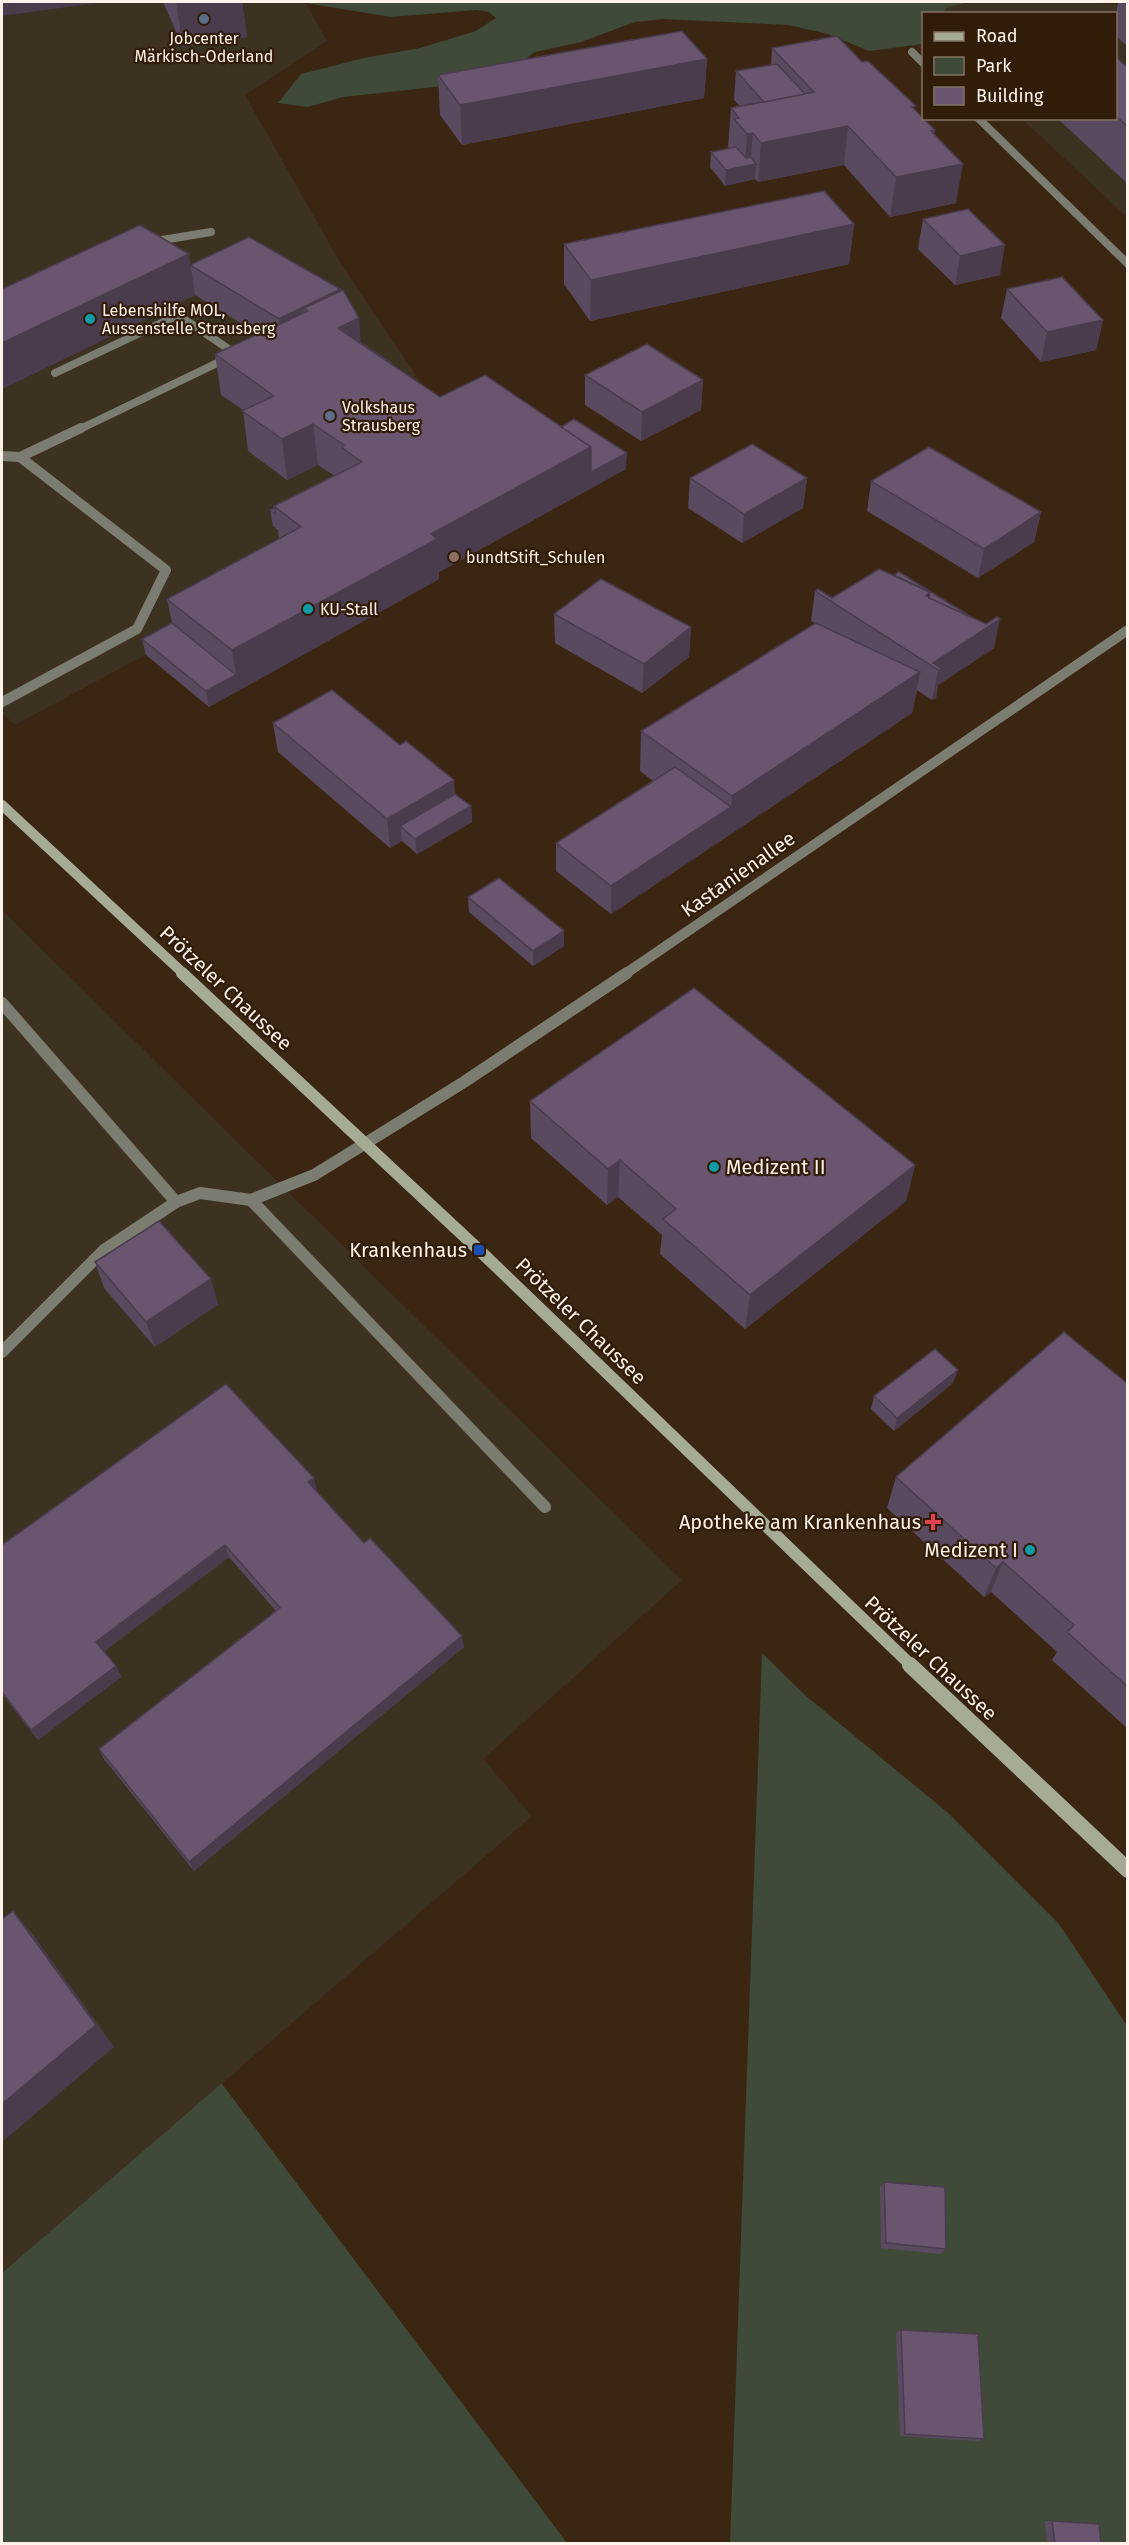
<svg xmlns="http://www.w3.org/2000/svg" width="1129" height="2545" font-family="'Fira Sans',sans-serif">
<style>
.commercial{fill:#3d3122}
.green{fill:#3f4a39}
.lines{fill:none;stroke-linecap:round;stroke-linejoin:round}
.service-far2{stroke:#7a7d70;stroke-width:8}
.service-far1{stroke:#7a7d70;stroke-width:10}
.service{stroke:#7a7d70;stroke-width:12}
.minor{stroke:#7a7d70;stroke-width:8}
.tertiary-far1{stroke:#7a7d70;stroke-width:10}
.tertiary{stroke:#7a7d70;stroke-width:12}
.secondary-far2{stroke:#a6ab96;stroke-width:10}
.secondary-far1{stroke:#a6ab96;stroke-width:12}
.secondary{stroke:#a6ab96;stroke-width:16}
.wall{fill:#5a4a5f}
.shaded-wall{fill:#4a3c4d}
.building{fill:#69566e;stroke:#4a3c4d;stroke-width:1.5}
.service-dot{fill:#5c6f8a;stroke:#311c0a;stroke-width:2}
.culture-dot{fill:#0f9aa8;stroke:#311c0a;stroke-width:2}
.education-dot{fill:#8d6e63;stroke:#311c0a;stroke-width:2}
.transit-dot{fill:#1a4fb4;stroke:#311c0a;stroke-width:2}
.health-dot{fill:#e0444e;stroke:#311c0a;stroke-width:2}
.labels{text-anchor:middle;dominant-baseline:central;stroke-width:4.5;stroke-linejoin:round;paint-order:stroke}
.far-poi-label{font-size:16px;fill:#fef2e9;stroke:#311c0a;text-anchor:start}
.street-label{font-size:20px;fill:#fef2e9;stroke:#311c0a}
.poi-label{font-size:20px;fill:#fef2e9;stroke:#311c0a;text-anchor:end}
</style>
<rect width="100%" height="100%" fill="#3b2614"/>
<g class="commercial">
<polygon points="2,2 305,2 327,41 245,95 341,264 426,390 486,416 175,639 15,725 2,713"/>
<polygon points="970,2 1080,2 1127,5 1127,217 1022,119 1116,118 1116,14 943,14 948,7"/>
<polygon points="2,910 682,1580 483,1759 532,1816 2,2273"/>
</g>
<g class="green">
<polygon points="299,2 970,2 948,7 943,13 924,14 923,44 869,51 828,34 788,25 663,19 635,22 581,42 535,52 511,69 462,84 343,97 308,107 278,103 301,74 364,58 420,48 476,31 496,18 489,12 476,10 391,17"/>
<polygon points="762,1653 806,1696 947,1812 1059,1924 1127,2026 1128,2543 730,2544"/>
<polygon points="222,2083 222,2084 567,2543 2,2543 2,2273"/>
</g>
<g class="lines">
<g class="service-far2">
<polyline points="150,242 211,232"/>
<polyline points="55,373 178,315 236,354 78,430"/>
</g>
<g class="service-far1">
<polyline points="2,456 20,457"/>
<polyline points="2,702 137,629 166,570 20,457 81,428"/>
</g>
<g class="service">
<polyline points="2,1003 176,1202"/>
<polyline points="251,1200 545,1507"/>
<polyline points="2,1352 104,1250 176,1202 200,1193 251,1200 314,1175 366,1143"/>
</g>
<g class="minor">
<polyline points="912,52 924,64"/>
<polyline points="978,118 1128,264"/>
</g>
<polyline class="tertiary-far1" points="625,974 1128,630"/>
<polyline class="tertiary" points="366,1143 464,1082 627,973"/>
<polyline class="secondary-far2" points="2,805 184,974"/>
<polyline class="secondary-far1" points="182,973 479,1250 912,1666"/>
<polyline class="secondary" points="910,1665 1128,1870"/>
</g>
<g class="wall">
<polygon points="163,2 242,2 247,37 183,47"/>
<polygon points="1118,2 1128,2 1128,47 1116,36 1116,15"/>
<polygon points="772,48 862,62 915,110 935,130 934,134 956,203 890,217 844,165 758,182 755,179 725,186 710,167 711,152 729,148 728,147 731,108 740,106 734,100 736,71 771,65"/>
<polygon points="1116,57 1128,68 1128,184 1057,118 1116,118"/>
<polygon points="707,59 704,98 462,145 440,115 438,75"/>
<polygon points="923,219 1000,275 955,285 918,249"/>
<polygon points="854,224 849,264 590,321 564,284 564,244"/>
<polygon points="190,265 340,289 361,343 440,397 561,427 626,469 439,572 439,579 209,707 146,655 142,639 172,623 167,599 279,539 278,530 273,526 270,510 275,508 274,506 335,476 318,465 287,480 248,451 243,410 221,395 215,354 259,334 195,295 2,389 2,289"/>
<polygon points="1007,289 1103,320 1096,350 1041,362 1001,318"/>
<polygon points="585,375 703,380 701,410 641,441 585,405"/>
<polygon points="690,478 807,478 803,508 742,543 688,508"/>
<polygon points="871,481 1041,512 1034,542 978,578 867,511"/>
<polygon points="815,591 832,598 994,648 938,685 936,698 932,700 917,690 912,713 611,914 556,871 556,843 653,781 640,771 641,731 815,623 811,621"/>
<polygon points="554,614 691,627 689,657 642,693 555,643"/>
<polygon points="273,723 455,794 471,806 472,822 417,854 402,841 390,848 278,752"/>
<polygon points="468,897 564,946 533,966 469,912"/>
<polygon points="530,1101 915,1165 906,1201 745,1329 660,1254 662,1235 618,1197 607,1205 531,1138"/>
<polygon points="95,1262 218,1304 155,1347 104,1288"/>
<polygon points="953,1383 894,1431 871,1409 874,1396"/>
<polygon points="1128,1384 1128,1729 1052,1660 1057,1652 991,1592 984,1597 887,1508 896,1477"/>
<polygon points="317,1490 316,1491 364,1543 464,1647 194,1871 104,1759 99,1749 276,1611 229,1557 104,1651 116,1666 121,1677 38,1740 2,1694 2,1545"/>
<polygon points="884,2182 946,2249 941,2254 881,2248 880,2187"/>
<polygon points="901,2330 984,2439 978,2441 900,2436 896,2333"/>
<polygon points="1045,2521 1052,2521 1101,2544 1047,2544"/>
</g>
<g class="shaded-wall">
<polygon points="2,2 104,2 2,16"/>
<polygon points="176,2 242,2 247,37 183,47"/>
<polygon points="707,59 704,98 462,145 460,105"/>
<polygon points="848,126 844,165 758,182 761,143"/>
<polygon points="753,133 750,165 756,164 755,179 725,186 726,170 745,166 747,134"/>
<polygon points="963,164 956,203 890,217 896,177"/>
<polygon points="854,224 849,264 590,321 591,280"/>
<polygon points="1005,245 1000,275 955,285 960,256"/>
<polygon points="189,254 195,295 2,389 2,343"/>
<polygon points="340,289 343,318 304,308 307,336 283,349 279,319"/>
<polygon points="359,318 362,359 338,328"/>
<polygon points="1103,320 1096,350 1041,362 1047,332"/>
<polygon points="703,380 701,410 641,441 642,412"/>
<polygon points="313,424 318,465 287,480 282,439"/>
<polygon points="591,447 627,453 626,469 439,572 439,579 209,707 206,691 236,675 232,650 431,534"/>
<polygon points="807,478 803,508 742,543 744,514"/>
<polygon points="1041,512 1034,542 978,578 984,549"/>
<polygon points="1000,619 994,648 938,685 936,698 932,700 938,670 933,663"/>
<polygon points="691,627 689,657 642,693 644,664"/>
<polygon points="920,672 912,713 728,836 732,796"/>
<polygon points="454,780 456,809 400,826 402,841 390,848 387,819"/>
<polygon points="471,806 472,822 417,854 415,839"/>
<polygon points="731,807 728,836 611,914 611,886"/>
<polygon points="564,931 564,946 533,966 533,951"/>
<polygon points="620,1160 618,1197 607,1205 608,1169"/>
<polygon points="915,1165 906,1201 745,1329 750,1295"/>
<polygon points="211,1279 218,1304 155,1347 146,1322"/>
<polygon points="958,1370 953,1383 894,1431 897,1418"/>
<polygon points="314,1478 317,1490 311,1495 308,1482"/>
<polygon points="225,1545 229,1557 102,1653 96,1642"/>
<polygon points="1003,1562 991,1592 984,1597 996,1568"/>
<polygon points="462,1636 464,1647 194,1871 189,1862"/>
<polygon points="116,1666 121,1677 38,1740 31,1730"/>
<polygon points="13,1911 34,1936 114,2047 2,2142 2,2104"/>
</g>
<g class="building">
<polygon points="682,31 707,59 460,105 438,75"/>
<polygon points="837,36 862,62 868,61 916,106 912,107 935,130 931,131 963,164 896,177 848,126 761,143 753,133 747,134 734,119 739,118 731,108 814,92 772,48"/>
<polygon points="1116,57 1128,68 1128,127 1116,116"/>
<polygon points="777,64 805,94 764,102 736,71"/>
<polygon points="736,147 746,158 751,157 756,164 726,170 711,152"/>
<polygon points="824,191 854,224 591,280 564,244"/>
<polygon points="968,209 1005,245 960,256 923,219"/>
<polygon points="140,225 189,254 2,343 2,289"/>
<polygon points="249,237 340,289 279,319 190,265"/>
<polygon points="1062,277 1103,320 1047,332 1007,289"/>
<polygon points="343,290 359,318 338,328 440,397 485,375 591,447 431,534 437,539 232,650 167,599 301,527 274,506 362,462 342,448 344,445 313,424 282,439 242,411 274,396 215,354 308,311 304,308"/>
<polygon points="360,343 361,343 390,362 389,362"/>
<polygon points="647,344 703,380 642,412 585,375"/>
<polygon points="574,419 627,453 591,472 591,447 561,427"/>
<polygon points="752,444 807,478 744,514 690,478"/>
<polygon points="929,447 1041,512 984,549 871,481"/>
<polygon points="275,508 275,514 270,510"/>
<polygon points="879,569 930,592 926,596 986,624 997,617 1000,619 933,663 942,669 938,670 815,591 818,589 832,598"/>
<polygon points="899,572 973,618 929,598 930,592 894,575"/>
<polygon points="601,579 691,627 644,664 554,614"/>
<polygon points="172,623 236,675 206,691 142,639"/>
<polygon points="816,623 920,672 732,796 641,731"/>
<polygon points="332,690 400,745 406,741 454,780 387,819 273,723"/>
<polygon points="675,767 731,807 611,886 556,843"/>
<polygon points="455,794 471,806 415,839 400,826"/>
<polygon points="499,878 564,931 533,951 468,897"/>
<polygon points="694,988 915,1165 750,1295 663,1219 676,1209 620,1160 608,1169 530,1101"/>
<polygon points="159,1221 211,1279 146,1322 95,1262"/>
<polygon points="1064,1332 1128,1384 1128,1687 1067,1632 1074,1625 1003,1562 996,1568 896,1477"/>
<polygon points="935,1349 958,1370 897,1418 874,1396"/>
<polygon points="226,1384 314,1478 308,1482 364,1543 370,1538 462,1636 189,1862 99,1749 280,1608 225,1545 96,1642 116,1666 31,1730 2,1692 2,1545"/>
<polygon points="13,1911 96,2025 2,2104 2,1919"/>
<polygon points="884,2182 945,2187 946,2249 886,2243"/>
<polygon points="901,2330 978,2334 984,2439 905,2434"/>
<polygon points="1052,2521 1099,2524 1101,2544 1055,2544"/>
</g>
<g class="service-dot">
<circle cx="204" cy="19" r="6"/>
<circle cx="330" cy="416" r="6"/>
</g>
<g class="culture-dot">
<circle cx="90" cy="319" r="6"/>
<circle cx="308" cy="609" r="6"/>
<circle cx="714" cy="1167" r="6"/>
<circle cx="1030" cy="1550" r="6"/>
</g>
<circle class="education-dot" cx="454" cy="557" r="6"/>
<rect class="transit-dot" x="473" y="1244" width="12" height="12" rx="3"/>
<path class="health-dot" d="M930 1513h6v6h6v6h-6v6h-6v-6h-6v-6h6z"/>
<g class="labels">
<g class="far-poi-label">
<text x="204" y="38" text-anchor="middle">Jobcenter<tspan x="204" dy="18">Märkisch-Oderland</tspan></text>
<text x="102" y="310">Lebenshilfe MOL,<tspan x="102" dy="18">Aussenstelle Strausberg</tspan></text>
<text x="342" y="407">Volkshaus<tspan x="342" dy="18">Strausberg</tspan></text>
<text x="466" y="557">bundtStift_Schulen</text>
<text x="320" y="609">KU-Stall</text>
</g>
<g class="street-label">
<text transform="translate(738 874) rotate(-35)">Kastanienallee</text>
<text transform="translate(226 988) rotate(43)">Prötzeler Chaussee</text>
<text transform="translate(581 1321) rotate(44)">Prötzeler Chaussee</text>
<text transform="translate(931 1658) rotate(43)">Prötzeler Chaussee</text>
</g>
<g class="poi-label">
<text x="726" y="1167" text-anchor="start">Medizent II</text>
<text x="467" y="1250">Krankenhaus</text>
<text x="921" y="1522">Apotheke am Krankenhaus</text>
<text x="1018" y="1550">Medizent I</text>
</g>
</g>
<rect width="1129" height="2545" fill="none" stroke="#fef2e9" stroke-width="6"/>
<rect x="922" y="12" width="195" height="108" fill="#311c0a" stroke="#837263" stroke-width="1.5"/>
<rect x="934" y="32" width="30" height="9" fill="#a6ab96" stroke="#837263" stroke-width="1.5"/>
<text x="976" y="42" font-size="18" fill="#fef2e9">Road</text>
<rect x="934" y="57" width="30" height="18" fill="#3f4a39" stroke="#837263" stroke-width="1.5"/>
<text x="976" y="72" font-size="18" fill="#fef2e9">Park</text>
<rect x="934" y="87" width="30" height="18" fill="#69566e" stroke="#837263" stroke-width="1.5"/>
<text x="976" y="102" font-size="18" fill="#fef2e9">Building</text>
</svg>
